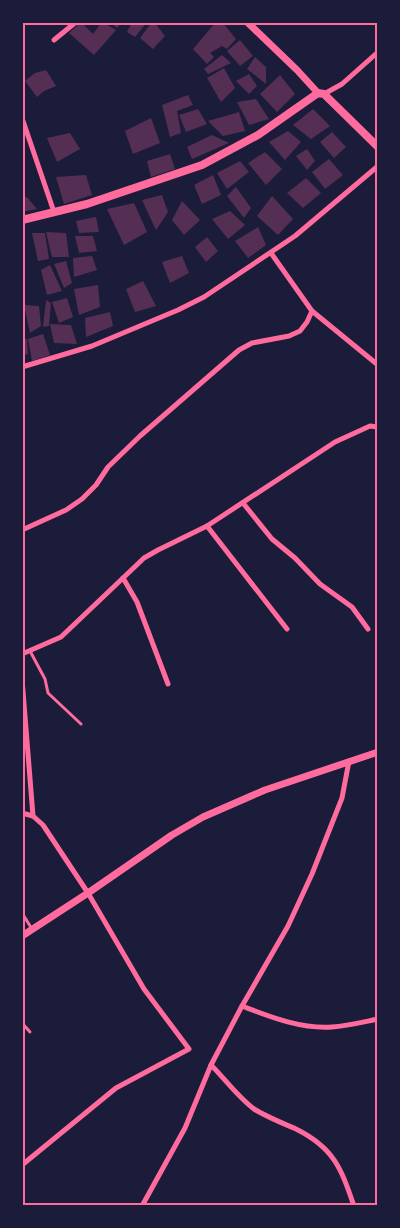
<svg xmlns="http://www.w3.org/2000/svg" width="400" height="1228" font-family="Helvetica,sans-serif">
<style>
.building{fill:#542f53}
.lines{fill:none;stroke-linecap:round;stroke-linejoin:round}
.service{stroke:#ff6b9d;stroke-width:3}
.minor{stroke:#ff6b9d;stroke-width:5}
.tertiary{stroke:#ff6b9d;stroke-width:7}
.secondary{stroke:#ff6b9d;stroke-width:8}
.neatline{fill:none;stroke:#ff6b9d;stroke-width:2}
</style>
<rect width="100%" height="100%" fill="#1b1b3a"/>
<g class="building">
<polygon points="81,22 93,34 102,22 116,30 94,55 69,33"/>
<polygon points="111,22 122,22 117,28"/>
<polygon points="132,22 147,22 135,37 127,32"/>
<polygon points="152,22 154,22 165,36 153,49 140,38"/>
<polygon points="216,22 222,22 236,39 227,49 222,46 210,53 214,57 207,64 193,49"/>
<polygon points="240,40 253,56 240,66 227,51"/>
<polygon points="222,55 231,63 208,74 204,69"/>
<polygon points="255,57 266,67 266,84 247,69"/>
<polygon points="224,68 235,88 221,102 207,78"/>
<polygon points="46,70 56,86 44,91 37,97 25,81 35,73"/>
<polygon points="249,74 257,86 249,94 236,81"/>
<polygon points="280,75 295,94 277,112 260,94"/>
<polygon points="188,95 193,105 177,111 181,133 170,137 162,105"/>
<polygon points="256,99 269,119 249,125 237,102"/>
<polygon points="198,109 207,124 186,132 179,115"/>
<polygon points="313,109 330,126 311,139 293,125"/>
<polygon points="239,112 245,131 223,136 208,121"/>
<polygon points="151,118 160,143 133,154 125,131"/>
<polygon points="288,131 301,142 285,160 269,142"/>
<polygon points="332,132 346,147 334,158 320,142"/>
<polygon points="70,133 80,149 57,162 47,138"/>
<polygon points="212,135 229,143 192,159 187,147"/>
<polygon points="307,149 315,161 307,170 296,156"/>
<polygon points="265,152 282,169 266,185 248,163"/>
<polygon points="170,154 175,169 151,177 147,161"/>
<polygon points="329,159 343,175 325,189 312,172"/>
<polygon points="240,161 249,172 227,189 217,173"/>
<polygon points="86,175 92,195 64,204 56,177"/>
<polygon points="213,175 221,195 202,204 194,185"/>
<polygon points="306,178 321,193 303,208 287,193"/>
<polygon points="236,187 251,208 244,218 227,196"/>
<polygon points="162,195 168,212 156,230 142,200"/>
<polygon points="272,196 293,219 278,235 257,216"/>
<polygon points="27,197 37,209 22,212 22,198"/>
<polygon points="182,201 200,220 184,235 172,220"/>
<polygon points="134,203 147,232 124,245 107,209"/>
<polygon points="230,211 245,225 228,239 212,219"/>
<polygon points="96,217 99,232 79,233 76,221"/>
<polygon points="258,227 266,245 248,258 235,241"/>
<polygon points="46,232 66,233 69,257 52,257"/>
<polygon points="32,233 45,233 49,259 38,261"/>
<polygon points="75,236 93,236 97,251 79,253"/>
<polygon points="207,237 218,251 206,262 195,247"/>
<polygon points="92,256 97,270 74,277 73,258"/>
<polygon points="182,256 189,273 170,283 162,262"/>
<polygon points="66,261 72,283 64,288 54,264"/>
<polygon points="50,265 62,291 47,295 41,270"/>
<polygon points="143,281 156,306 135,312 126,289"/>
<polygon points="98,285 100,307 79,315 74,289"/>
<polygon points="67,298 73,317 59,323 52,302"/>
<polygon points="46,300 51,303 49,326 43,327"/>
<polygon points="24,305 39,306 41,326 30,333"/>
<polygon points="110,312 113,326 86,337 85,318"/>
<polygon points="50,324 71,325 77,344 54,343"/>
<polygon points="43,334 50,355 32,361 28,339"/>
<polygon points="22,339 27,339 28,354 22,356"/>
</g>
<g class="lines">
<g class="service">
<polyline points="30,651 45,679 48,693 81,724"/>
<polyline points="22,913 32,929"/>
<polyline points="22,1023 30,1032"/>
</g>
<g class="minor">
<polyline points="54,40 76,22"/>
<polyline points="324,94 342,84 378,52"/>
<polyline points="22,118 54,212"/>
<polyline points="271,253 312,311 378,365"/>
<polyline points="22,367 92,346 178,310 204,297 295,236 378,166"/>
<polyline points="243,503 272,539 295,558 320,584 352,607 368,629"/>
<polyline points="207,526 287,629"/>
<polyline points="22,530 66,510 82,499 96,485 108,467 140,436 239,350 252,343 289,336 300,331 307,322 312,311"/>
<polyline points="123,578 137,602 168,684"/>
<polyline points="22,654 61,637 144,558 158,550 207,526 335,442 370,426 378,427"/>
<polyline points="22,679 33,816"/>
<polyline points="22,813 33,816 43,825 88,893 144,989 189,1049 116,1088 22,1165"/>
<path d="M242,1006C271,1017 300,1029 332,1027C347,1026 363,1022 378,1019"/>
<path d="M211,1065C225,1079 238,1097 254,1109C267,1117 282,1123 296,1129C334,1148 341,1168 354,1206"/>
<polyline points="142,1206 185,1128 211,1065 242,1006 288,926 312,874 342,798 349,761"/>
</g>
<g class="tertiary">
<polyline points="247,22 297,70 318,93"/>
<polyline points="22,936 88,893 172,835 203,817 265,790 378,752"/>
</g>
<polyline class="secondary" points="22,220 87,204 202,165 258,135 318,93 324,94 378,147"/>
</g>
<rect width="400" height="1228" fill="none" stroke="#1b1b3a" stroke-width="48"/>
<rect x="24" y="24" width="352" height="1180" class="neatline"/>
</svg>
